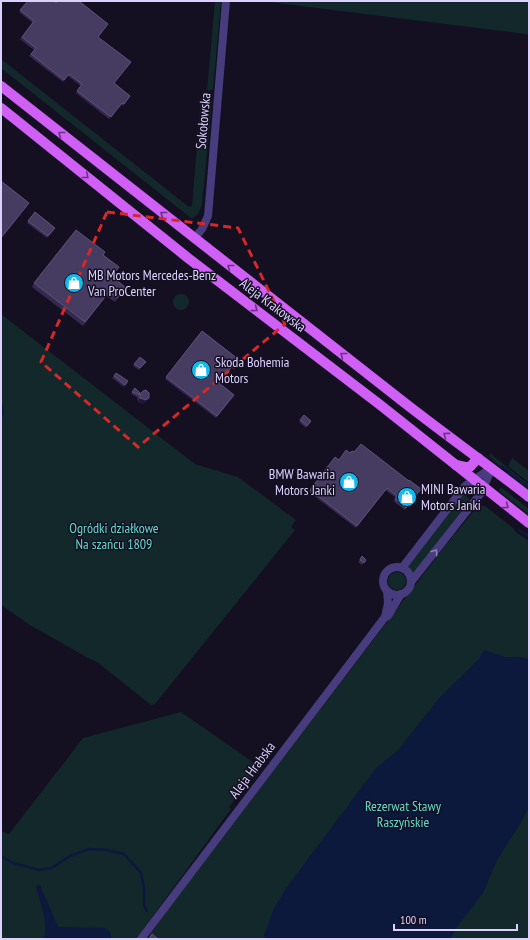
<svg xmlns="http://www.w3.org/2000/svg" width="530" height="940" font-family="'PT Sans Narrow',sans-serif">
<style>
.green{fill:#12282b}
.water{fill:#0c183c}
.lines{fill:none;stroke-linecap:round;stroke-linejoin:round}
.stream{stroke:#0c183c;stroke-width:2.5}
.minor{stroke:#473c7d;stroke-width:8}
.major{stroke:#d05ff6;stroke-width:10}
.wall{fill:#35294e}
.shaded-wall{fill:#201734}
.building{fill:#463b61;stroke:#5e5279}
.oneway{stroke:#693381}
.oneway2{stroke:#8a7fb6}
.marked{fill:none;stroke:#d62828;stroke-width:3;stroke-dasharray:8 5;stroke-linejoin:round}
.labels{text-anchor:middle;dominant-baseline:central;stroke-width:3;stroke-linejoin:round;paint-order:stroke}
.street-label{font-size:14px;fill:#dbd1fc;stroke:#140f21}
.poi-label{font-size:14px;fill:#dbd1fc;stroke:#140f21;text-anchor:start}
.park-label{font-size:14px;fill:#62d8c9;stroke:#140f21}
</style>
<rect width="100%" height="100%" fill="#140f21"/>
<g class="green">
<polygon points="215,1 221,1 213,89 209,91 207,90"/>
<polygon points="261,1 529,1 529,35 526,34"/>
<path d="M1,59L189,207L192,206L201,97L209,98L212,101L202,205C200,211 198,215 193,218H191L1,68Z"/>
<circle cx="181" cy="302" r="8"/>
<polygon points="1,314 195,464 238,477 296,520 291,527 295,530 155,704 151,705 97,662 88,658 30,625 1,605"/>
<polygon points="491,454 529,485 529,490 495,462 489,456"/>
<polygon points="512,458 529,471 529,483 508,466"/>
<polygon points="500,488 502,488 529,509 529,515 499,491"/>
<polygon points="463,494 470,499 414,575 412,575 407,567"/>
<polygon points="482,506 485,506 512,527 517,533 529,541 529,939 147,939 169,908 445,546 477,507"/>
<circle cx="397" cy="581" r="9"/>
<polygon points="181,712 260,767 229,807 231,809 136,939 1,939 1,831 9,834 83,738"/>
</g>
<g class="water">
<polygon points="484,650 505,657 521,657 529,659 529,807 520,824 497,860 483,893 457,927 450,939 266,939 264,936 274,908 287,887 376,768 398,750 441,696 479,659"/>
<path d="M37,885H40L58,927L105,928L111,933V939H43C50,926 40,902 36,887Z"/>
</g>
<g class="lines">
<g class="stream">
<polyline points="1,403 3,413 1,417"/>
<polyline points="503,467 529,488"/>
<polyline points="519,530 529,536"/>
<polyline points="1,856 13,863 39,870 52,868 68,857 89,849 107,850 124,854 141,873 144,888 144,905 147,911"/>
</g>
<g class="minor">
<polyline points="194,239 202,229 208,216 226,1"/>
<circle cx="397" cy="581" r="14"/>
<polyline points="402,568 465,486 491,468"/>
<polyline points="411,582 481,493 492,468"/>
<polyline points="385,617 388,603 387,591"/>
<polyline points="141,939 385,617 388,616 401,594"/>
</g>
<g class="major">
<path d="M1,86C134,191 267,296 401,400C443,433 487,464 529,497"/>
<polyline points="1,108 188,258 379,404 529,523"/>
<polyline points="456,465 465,467 470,467 478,458"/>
</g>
</g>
<g class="wall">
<polygon points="28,1 98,37 114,83 130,96 123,106 121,104 109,119 76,93 81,86 68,76 63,82 29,56 34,50 20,39 33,23 19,12"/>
<polygon points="35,212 55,228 47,238 27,223"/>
<polygon points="104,255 112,276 126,288 115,302 106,296 83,326 32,287 34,283"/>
<polygon points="202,331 219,383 234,395 216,418 165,379"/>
<polygon points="140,357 146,362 139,370 133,366"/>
<polygon points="116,373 128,381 124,387 112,378"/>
<polygon points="135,388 140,393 146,402 143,404 138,402 137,397 131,394"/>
<polygon points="304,415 311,421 306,428 299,422"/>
<polygon points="354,452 409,481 421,489 405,510 393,501 396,498 385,490 356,528 309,492 339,460 350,453"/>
<polygon points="362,556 366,560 362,565 358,562"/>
</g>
<polygon class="shaded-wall" points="140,398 149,398 146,402 143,404 138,402"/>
<g class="building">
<polygon points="28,1 53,1 56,3 58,1 79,1 108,24 98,37 131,62 114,83 130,96 124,104 122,103 111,117 77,91 82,84 69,74 64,80 31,54 36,48 22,37 34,21 20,10"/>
<polygon points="1,181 29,203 1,238"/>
<polygon points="35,212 55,228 48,236 28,221"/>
<polygon points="76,230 105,252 103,255 119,267 112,276 126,288 117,298 109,292 85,322 34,283"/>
<polygon points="202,331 238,359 219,383 234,395 217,416 166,377"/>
<polygon points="140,357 146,362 140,368 134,364"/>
<polygon points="116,373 128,381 125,385 114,376"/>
<polygon points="135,388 140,393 139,395 132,392"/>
<polygon points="146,390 149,393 149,398 146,400 140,398 140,394 143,391"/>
<polygon points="304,415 311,421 307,426 300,420"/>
<polygon points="361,444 409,481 409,480 421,489 406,508 395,499 397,496 387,488 357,526 310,490 335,457 339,460 346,450 350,453 352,451 354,452"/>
<polygon points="362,556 366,560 364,563 360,560"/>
<polygon points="152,934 158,939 149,939"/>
</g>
<defs><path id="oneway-chevron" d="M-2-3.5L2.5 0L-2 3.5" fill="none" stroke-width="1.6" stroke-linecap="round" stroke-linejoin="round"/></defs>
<g class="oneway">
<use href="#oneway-chevron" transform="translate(61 134) rotate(-142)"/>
<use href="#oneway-chevron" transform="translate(86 176) rotate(39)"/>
<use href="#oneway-chevron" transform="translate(163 214) rotate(-142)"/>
<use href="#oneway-chevron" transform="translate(230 267) rotate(-142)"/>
<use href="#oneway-chevron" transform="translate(255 309) rotate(37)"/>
<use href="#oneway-chevron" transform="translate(343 355) rotate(-142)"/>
<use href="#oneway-chevron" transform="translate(446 435) rotate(-144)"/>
<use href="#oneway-chevron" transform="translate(506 506) rotate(37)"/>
</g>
<use class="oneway2" href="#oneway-chevron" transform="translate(435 552) rotate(-53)"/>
<path class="marked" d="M107,212L238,228L285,324L138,447L41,362Z"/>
<defs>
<symbol id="shop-disc" viewBox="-11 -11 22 22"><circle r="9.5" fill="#0ebbec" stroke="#140f21"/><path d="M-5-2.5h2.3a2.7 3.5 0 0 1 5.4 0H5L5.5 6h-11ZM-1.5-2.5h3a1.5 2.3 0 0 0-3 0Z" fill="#fff"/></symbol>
</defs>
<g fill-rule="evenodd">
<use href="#shop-disc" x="63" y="272" width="22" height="22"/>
<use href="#shop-disc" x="190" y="359" width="22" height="22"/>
<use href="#shop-disc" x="338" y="471" width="22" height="22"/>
<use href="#shop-disc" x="396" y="486" width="22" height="22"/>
</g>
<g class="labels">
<g class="street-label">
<text transform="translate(203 121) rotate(-85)">Sokołowska</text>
<text transform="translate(273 305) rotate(37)">Aleja Krakowska</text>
<text transform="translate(252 770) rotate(-53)">Aleja Hrabska</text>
</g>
<g class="poi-label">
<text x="88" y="275">MB Motors Mercedes-Benz<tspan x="88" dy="16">Van ProCenter</tspan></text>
<text x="215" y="362">Skoda Bohemia<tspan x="215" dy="16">Motors</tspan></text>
<text x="335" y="474" text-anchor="end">BMW Bawaria<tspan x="335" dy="16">Motors Janki</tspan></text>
<text x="421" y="489">MINI Bawaria<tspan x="421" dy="16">Motors Janki</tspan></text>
</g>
<g class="park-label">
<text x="114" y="528">Ogródki działkowe<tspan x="114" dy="16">Na szańcu 1809</tspan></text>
<text x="403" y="806">Rezerwat Stawy<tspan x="403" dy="16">Raszyńskie</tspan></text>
</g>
</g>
<rect width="530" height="940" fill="none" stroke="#dbd1fc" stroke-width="4"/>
<path d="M394 924v6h123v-6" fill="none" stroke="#dbd1fc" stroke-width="2"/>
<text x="400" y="924" font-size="12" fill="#dbd1fc" stroke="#140f21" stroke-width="3" paint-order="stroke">100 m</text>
</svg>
